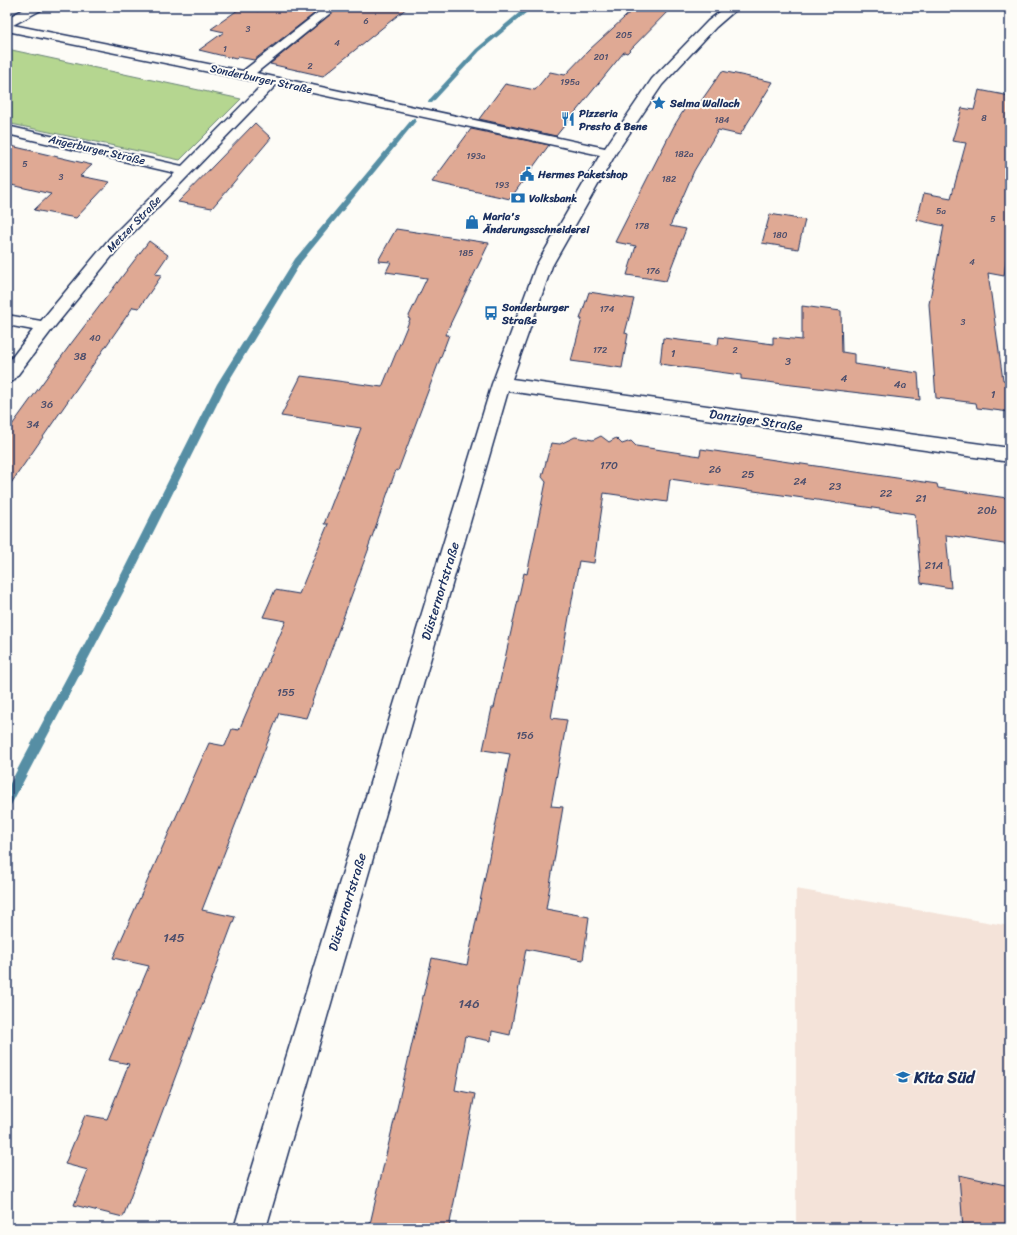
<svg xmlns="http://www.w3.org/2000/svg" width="1017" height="1235" font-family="Sriracha,sans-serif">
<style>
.built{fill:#f4e3d9}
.green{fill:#b5d690;stroke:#688277}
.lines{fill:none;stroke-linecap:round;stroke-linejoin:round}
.stream{fill:#568ea4;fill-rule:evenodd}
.building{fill:#dfa994;stroke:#1b2f5e}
.street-casing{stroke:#1b2f5e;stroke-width:3}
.street{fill:#fdfcf7;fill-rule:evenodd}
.labels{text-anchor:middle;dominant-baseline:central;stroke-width:4;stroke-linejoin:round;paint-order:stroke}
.far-number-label{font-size:9px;fill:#4c4e6c}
.far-street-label{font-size:11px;fill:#1b2f5e;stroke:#fdfcf7}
.far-poi-label{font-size:11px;font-weight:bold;fill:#1b2f5e;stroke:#fdfcf7;text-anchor:start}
.number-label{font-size:11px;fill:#4c4e6c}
.street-label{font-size:13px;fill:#1b2f5e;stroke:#fdfcf7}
.near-number-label{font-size:13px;fill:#4c4e6c}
.near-poi-label{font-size:16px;font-weight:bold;fill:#1b2f5e;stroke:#fdfcf7;text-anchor:start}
</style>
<rect width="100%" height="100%" fill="#fdfcf7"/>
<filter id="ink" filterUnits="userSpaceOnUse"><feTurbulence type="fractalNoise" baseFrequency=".025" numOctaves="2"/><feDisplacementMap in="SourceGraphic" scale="8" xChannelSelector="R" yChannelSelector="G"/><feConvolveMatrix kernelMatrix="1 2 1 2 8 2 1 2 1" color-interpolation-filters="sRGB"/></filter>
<g filter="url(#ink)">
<polygon class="built" points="796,889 1010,926 1010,1228 796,1228"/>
<polygon class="green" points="7,49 241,99 180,160 7,123"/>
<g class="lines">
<g class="stream">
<polygon points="526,7 533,7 480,51 432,103 428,103 428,101 476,49"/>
<polygon points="414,118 416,119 416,121 301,262 227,384 126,587 11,805 7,807 7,789 116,585 217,384 295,259 412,119"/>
</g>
</g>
<g class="building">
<polygon points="242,7 258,11 263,7 323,7 254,60 238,57 236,59 199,50 224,32 211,29"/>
<polygon points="339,7 408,7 323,76 270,64"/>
<polygon points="636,7 672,7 627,53 624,52 556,136 479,119 505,84 535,90 550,72 565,75 589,50"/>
<polygon points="722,71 773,82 740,135 718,130 694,171 670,226 686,229 666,281 627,275 636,246 615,242 674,126 689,102 699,104"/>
<polygon points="979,90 1010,96 1010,232 1004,276 988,273 1003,380 1010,381 1010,412 977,408 976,403 936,398 929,304 944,226 917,220 924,193 951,198 966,143 952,141 962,108 974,110"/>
<polygon points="255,123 271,138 212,208 178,202"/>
<polygon points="471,129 549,145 510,199 432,182"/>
<polygon points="7,145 92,165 80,176 110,182 76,218 34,210 51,194 7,184"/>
<polygon points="770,214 805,220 798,249 762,243"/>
<polygon points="396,229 489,243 445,335 449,335 398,471 396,470 368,548 369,548 306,718 279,713 202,910 235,917 123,1217 74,1205 88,1170 65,1164 85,1115 107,1119 129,1064 109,1060 149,966 113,958 209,743 225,746 232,729 239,730 286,621 263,617 275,590 299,594 328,524 324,524 361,428 281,416 301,376 382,387 410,319 408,318 427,278 386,272 391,262 378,261"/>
<polygon points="149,241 168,255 155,274 162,275 139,308 133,307 7,489 7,432 70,345"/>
<polygon points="589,292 634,299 625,333 628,334 622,368 571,361 582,319 580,319"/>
<polygon points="802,306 841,311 842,352 854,354 854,364 918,373 920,400 741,379 741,375 660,364 663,338 718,345 719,337 773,344 773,337 802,340"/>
<polygon points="601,436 609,442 616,438 622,444 631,441 636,446 700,456 701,449 937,484 938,488 1007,498 1010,521 1010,545 946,535 951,588 921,583 915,514 670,479 667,502 604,493 594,563 579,561 551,718 567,720 551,806 563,807 546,909 589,917 583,960 526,949 510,1035 492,1031 491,1041 465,1036 455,1090 475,1094 449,1228 369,1228 432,958 467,965 510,754 483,750 492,708 494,708 524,573 527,574 546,482 542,477 551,443 560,444 575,437 593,440"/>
<polygon points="959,1175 1010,1186 1010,1228 963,1228"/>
</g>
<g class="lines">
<defs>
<polygon id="street" points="28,7 43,7 41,10 13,25 243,71 325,7 338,7 256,73 605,148 652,79 708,21 726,7 739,7 716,27 662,85 616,153 552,266 512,379 1010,448 1010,462 508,391 266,1228 234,1228 492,384 536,266 600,155 276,85 122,244 51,331 13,381 7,383 7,364 33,330 7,325 7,315 41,321 110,238 175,173 7,134 7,126 182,166 264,83 7,31 7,18"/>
</defs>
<use href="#street" class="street-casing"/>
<use href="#street" class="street"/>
</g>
</g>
<defs>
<symbol id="sight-bare" viewBox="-9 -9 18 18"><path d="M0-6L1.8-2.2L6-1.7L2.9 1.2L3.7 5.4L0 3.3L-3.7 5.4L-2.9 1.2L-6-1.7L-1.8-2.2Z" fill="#1f6fb2" stroke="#fdfcf7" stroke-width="2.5" paint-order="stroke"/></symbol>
<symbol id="restaurant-bare" viewBox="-9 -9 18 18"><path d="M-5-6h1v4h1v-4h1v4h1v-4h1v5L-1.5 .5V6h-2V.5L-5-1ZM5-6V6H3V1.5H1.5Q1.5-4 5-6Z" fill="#1f6fb2" stroke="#fdfcf7" stroke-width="2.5" paint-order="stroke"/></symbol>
<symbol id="civic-bare" viewBox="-9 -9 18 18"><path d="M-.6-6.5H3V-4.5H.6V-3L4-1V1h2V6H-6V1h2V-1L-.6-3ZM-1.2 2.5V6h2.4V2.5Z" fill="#1f6fb2" stroke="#fdfcf7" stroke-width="2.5" paint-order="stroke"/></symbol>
<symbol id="bank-bare" viewBox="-9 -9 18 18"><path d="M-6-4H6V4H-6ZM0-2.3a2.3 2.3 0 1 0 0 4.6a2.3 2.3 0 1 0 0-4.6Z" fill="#1f6fb2" stroke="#fdfcf7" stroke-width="2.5" paint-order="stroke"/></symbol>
<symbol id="shop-bare" viewBox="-9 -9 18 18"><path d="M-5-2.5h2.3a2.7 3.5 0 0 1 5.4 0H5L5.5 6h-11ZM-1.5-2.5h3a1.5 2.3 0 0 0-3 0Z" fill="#1f6fb2" stroke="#fdfcf7" stroke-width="2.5" paint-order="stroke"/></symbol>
<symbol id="bus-bare" viewBox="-9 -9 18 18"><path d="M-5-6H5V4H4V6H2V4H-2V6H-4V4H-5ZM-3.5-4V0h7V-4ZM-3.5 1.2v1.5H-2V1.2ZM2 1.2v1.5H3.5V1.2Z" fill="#1f6fb2" stroke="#fdfcf7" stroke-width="2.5" paint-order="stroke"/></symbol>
<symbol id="school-bare" viewBox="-9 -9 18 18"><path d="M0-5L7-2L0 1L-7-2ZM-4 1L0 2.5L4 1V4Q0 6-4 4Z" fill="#1f6fb2" stroke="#fdfcf7" stroke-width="2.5" paint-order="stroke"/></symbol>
</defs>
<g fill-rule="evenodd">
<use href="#sight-bare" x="649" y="93" width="20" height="20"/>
<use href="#restaurant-bare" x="558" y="109" width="20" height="20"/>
<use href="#civic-bare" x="517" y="164" width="20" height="20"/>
<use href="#bank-bare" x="508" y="188" width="20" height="20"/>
<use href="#shop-bare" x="462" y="212" width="20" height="20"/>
<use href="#bus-bare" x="481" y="303" width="20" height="20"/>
<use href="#school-bare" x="893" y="1067" width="20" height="20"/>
</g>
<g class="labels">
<g class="far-number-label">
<text x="366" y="21">6</text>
<text x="248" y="29">3</text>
<text x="624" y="35">205</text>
<text x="337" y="43">4</text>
<text x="225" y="49">1</text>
<text x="601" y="57">201</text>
<text x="310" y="66">2</text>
<text x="570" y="82">195a</text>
<text x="984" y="118">8</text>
<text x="722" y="120">184</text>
<text x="684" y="154">182a</text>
<text x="476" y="156">193a</text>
<text x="25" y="164">5</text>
<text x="61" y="177">3</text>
<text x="669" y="179">182</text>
<text x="502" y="185">193</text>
<text x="941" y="211">5a</text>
<text x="993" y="219">5</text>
<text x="642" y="226">178</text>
<text x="780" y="235">180</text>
<text x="466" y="253">185</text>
<text x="972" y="262">4</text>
<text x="653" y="271">176</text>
<text x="607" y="309">174</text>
<text x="963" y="322">3</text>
<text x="95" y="338">40</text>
<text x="600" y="350">172</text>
<text x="735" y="350">2</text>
</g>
<g class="far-street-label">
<text transform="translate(261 79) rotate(12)">Sonderburger Straße</text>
<text transform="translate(97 150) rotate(13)">Angerburger Straße</text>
<text transform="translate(134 224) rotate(-46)">Metzer Straße</text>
</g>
<g class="far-poi-label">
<text x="670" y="103">Selma Wallach</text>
<text x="579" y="113">Pizzeria<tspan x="579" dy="13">Presto &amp; Bene</tspan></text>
<text x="538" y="174">Hermes Paketshop</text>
<text x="529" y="198">Volksbank</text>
<text x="483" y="216">Maria's<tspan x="483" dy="13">Änderungsschneiderei</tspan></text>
<text x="502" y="307">Sonderburger<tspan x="502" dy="13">Straße</tspan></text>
</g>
<g class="number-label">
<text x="673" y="353">1</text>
<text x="80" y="356">38</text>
<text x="788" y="361">3</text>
<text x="844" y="378">4</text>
<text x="900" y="384">4a</text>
<text x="993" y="394">1</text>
<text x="47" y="404">36</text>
<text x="33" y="424">34</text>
<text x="609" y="465">170</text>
<text x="715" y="469">26</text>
<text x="748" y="474">25</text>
<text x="800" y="481">24</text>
<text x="835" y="486">23</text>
<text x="886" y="493">22</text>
<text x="921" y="498">21</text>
<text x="987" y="510">20b</text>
<text x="934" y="565">21A</text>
<text x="286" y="692">155</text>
<text x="525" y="735">156</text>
</g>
<g class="street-label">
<text transform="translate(756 420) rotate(8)">Danziger Straße</text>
<text transform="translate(440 591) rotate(-73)">Düsternortstraße</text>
<text transform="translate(347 902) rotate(-73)">Düsternortstraße</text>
</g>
<g class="near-number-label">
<text x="174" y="937">145</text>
<text x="469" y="1003">146</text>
</g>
<g class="near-poi-label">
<text x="914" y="1077">Kita Süd</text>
</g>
</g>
<rect width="1017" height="1235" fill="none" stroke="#fdfcf7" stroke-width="24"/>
<rect x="12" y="12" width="993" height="1211" fill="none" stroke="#1b2f5e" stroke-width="1.5" filter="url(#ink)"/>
</svg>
